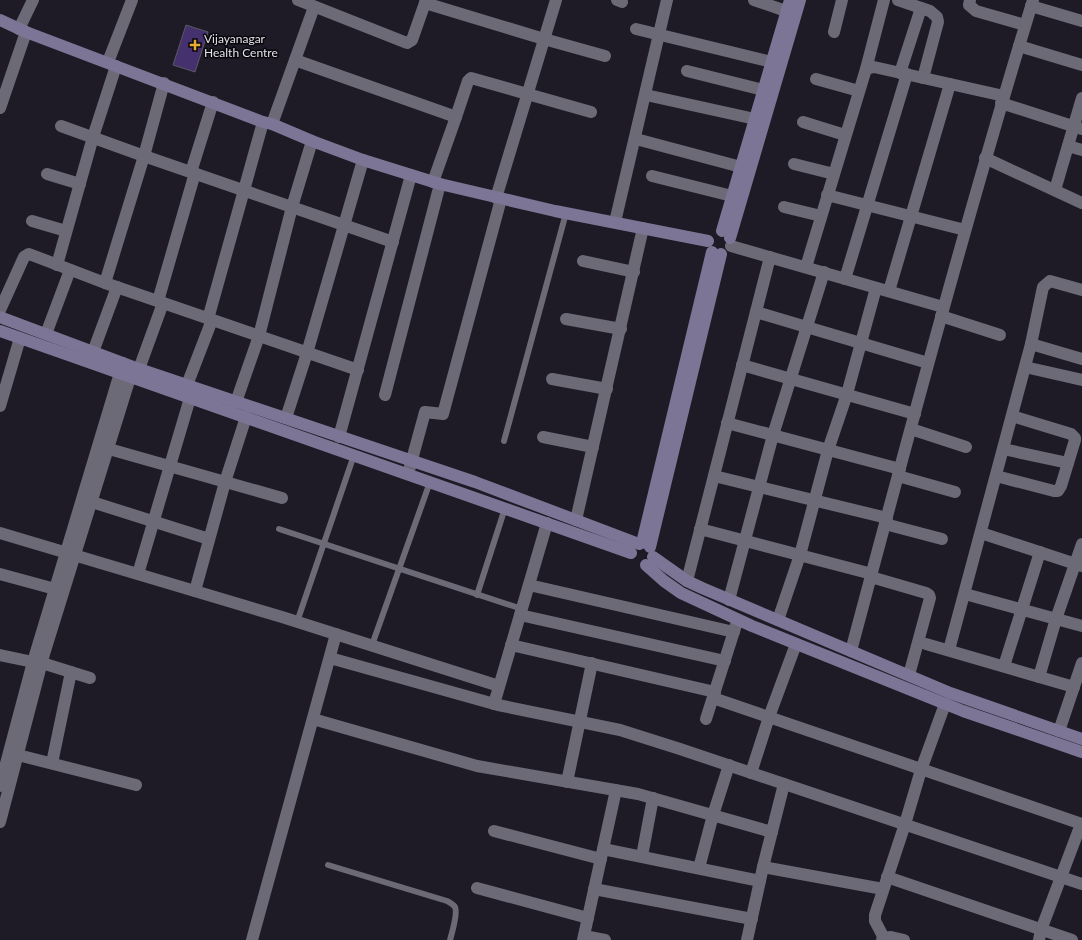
<svg xmlns="http://www.w3.org/2000/svg" width="1082" height="940" font-family="Lato,sans-serif">
<style>
.building{fill:#44316e;stroke:#5b5864}
.lines{fill:none;stroke-linecap:round;stroke-linejoin:round}
.lane{stroke:#6d6a77;stroke-width:6}
.street{stroke:#6d6a77;stroke-width:12}
.secondary{stroke:#7d7595;stroke-width:12}
.poi-dot{fill:#e7ac36;stroke:#08070b;stroke-width:1.5}
.labels{text-anchor:middle;dominant-baseline:central;stroke-width:3;stroke-linejoin:round;paint-order:stroke}
.poi-label{font-size:12px;fill:#e3e1e9;stroke:#08070b;text-anchor:start}
</style>
<rect width="100%" height="100%" fill="#1e1b26"/>
<polygon class="building" points="186,25 208,32 195,72 173,65"/>
<g class="lines">
<g class="lane">
<polyline points="504,441 566,213"/>
<polyline points="279,529 522,609"/>
<polyline points="477,595 505,508"/>
<polyline points="297,622 354,455"/>
<polyline points="372,645 430,482"/>
<path d="M328,865L447,901C449,902 453,904 455,907C458,913 452,933 450,940"/>
</g>
<g class="street">
<polyline points="298,0 407,43 412,40 426,0"/>
<polyline points="617,0 622,2"/>
<polyline points="754,0 786,11"/>
<polyline points="898,0 930,11 937,17 938,22 923,78"/>
<polyline points="970,0 969,5 976,11 1025,25"/>
<polyline points="425,3 544,39 605,56"/>
<polyline points="1031,6 1082,21"/>
<polyline points="19,29 33,0"/>
<polyline points="636,29 772,62"/>
<polyline points="834,32 842,0"/>
<polyline points="1019,46 1082,65"/>
<polyline points="295,60 456,117"/>
<polyline points="108,62 132,0"/>
<polyline points="866,69 884,0"/>
<polyline points="687,71 763,90"/>
<polyline points="900,73 921,8"/>
<polyline points="816,79 859,91"/>
<polyline points="646,95 755,119"/>
<polyline points="1001,103 1082,129"/>
<polyline points="0,108 26,32"/>
<polyline points="803,122 845,135"/>
<polyline points="272,124 314,7"/>
<polyline points="61,126 144,156 393,242"/>
<polyline points="636,139 741,167"/>
<polyline points="1068,146 1082,150"/>
<polyline points="985,158 1082,203"/>
<polyline points="794,164 834,174"/>
<polyline points="191,172 213,102"/>
<polyline points="47,174 80,184"/>
<polyline points="652,176 732,196"/>
<polyline points="433,182 456,117 468,81 471,78 591,112"/>
<polyline points="1055,190 1082,98"/>
<polyline points="827,195 965,230"/>
<polyline points="496,198 556,0"/>
<polyline points="784,207 821,216"/>
<polyline points="32,221 66,231"/>
<polyline points="615,222 667,0"/>
<polyline points="731,246 943,307"/>
<polyline points="583,261 634,272"/>
<polyline points="57,265 93,137 116,66"/>
<polyline points="806,267 866,69 874,67 1004,96"/>
<polyline points="845,279 907,74"/>
<polyline points="105,283 144,156 164,83"/>
<polyline points="889,291 950,84"/>
<polyline points="158,301 195,173"/>
<polyline points="0,310 24,257 29,254 105,283 358,370"/>
<polyline points="756,312 928,363"/>
<polyline points="941,316 1000,335"/>
<polyline points="208,319 263,122"/>
<polyline points="566,319 621,329"/>
<polyline points="46,334 70,270"/>
<polyline points="1031,344 1082,359"/>
<polyline points="93,352 117,287"/>
<polyline points="742,365 915,414"/>
<polyline points="1025,367 1082,380"/>
<polyline points="139,369 163,303"/>
<polyline points="552,379 607,389"/>
<polyline points="187,385 212,320"/>
<polyline points="385,395 440,184"/>
<polyline points="236,402 259,336 292,207 312,141"/>
<polyline points="0,406 20,338"/>
<polyline points="286,418 307,353 363,160"/>
<polyline points="727,423 900,469"/>
<polyline points="911,429 966,447"/>
<polyline points="339,437 411,175"/>
<polyline points="543,437 593,447"/>
<polyline points="109,449 282,498"/>
<polyline points="1003,449 1068,463"/>
<polyline points="408,474 425,412 443,414 501,199"/>
<polyline points="714,476 887,518"/>
<polyline points="898,476 955,492"/>
<polyline points="996,476 1054,491 1058,491 1061,486 1075,440 1075,438 1071,434 1012,416"/>
<polyline points="92,502 209,539"/>
<polyline points="576,520 643,228"/>
<polyline points="885,524 942,539"/>
<polyline points="700,529 872,574"/>
<polyline points="0,533 282,617 499,686"/>
<polyline points="981,533 1082,566"/>
<polyline points="0,574 55,589"/>
<polyline points="138,574 190,398"/>
<polyline points="871,577 926,593 929,595 930,598 909,675"/>
<polyline points="687,581 770,257"/>
<polyline points="529,585 734,632"/>
<polyline points="195,591 225,482 246,417"/>
<polyline points="965,594 1082,626"/>
<polyline points="729,600 773,435 824,272"/>
<polyline points="520,615 725,661"/>
<polyline points="778,620 800,555 828,450 847,394 876,288"/>
<polyline points="926,644 1074,687"/>
<polyline points="511,645 715,692"/>
<polyline points="949,650 1031,344 1043,287 1050,281 1082,290"/>
<path d="M851,651C909,433 967,216 1033,0"/>
<polyline points="0,655 33,662"/>
<polyline points="330,658 498,705 620,730 680,749 1082,884"/>
<polyline points="42,663 90,678"/>
<polyline points="1004,666 1040,552"/>
<polyline points="1039,677 1056,619 1082,544"/>
<polyline points="713,698 1082,824"/>
<polyline points="494,704 547,523"/>
<polyline points="313,719 477,766 638,794 772,832"/>
<polyline points="706,719 736,625"/>
<polyline points="1059,731 1082,663"/>
<polyline points="18,755 136,785"/>
<polyline points="52,763 71,672"/>
<polyline points="751,773 769,717 796,644"/>
<polyline points="567,782 592,663"/>
<polyline points="0,786 33,662 123,363"/>
<polyline points="0,822 44,654 133,368"/>
<polyline points="494,831 601,859"/>
<polyline points="603,849 760,881"/>
<polyline points="642,856 653,798"/>
<polyline points="763,867 883,889"/>
<polyline points="699,868 713,815 729,765"/>
<polyline points="887,877 1072,940"/>
<polyline points="477,888 588,918"/>
<polyline points="594,889 752,919"/>
<polyline points="584,936 605,940"/>
<polyline points="884,938 875,921 875,915 905,824 921,770 945,704"/>
<polyline points="252,940 336,634"/>
<polyline points="583,940 616,790"/>
<polyline points="747,940 763,867 784,784"/>
<polyline points="882,940 884,938 891,937 904,940"/>
<polyline points="1039,940 1041,930 1081,824"/>
</g>
<g class="secondary">
<polyline points="0,20 26,32 263,122 272,124 312,141 363,160 440,184 555,211 708,241"/>
<polyline points="722,231 790,0"/>
<polyline points="730,238 800,0"/>
<polyline points="0,317 139,369 475,482 639,544"/>
<polyline points="0,331 631,553"/>
<polyline points="642,543 712,252"/>
<polyline points="650,547 721,254"/>
<polyline points="653,557 687,581 702,588 950,693 1082,739"/>
<polyline points="646,565 664,581 681,593 752,626 963,711 1082,752"/>
</g>
</g>
<path class="poi-dot" d="M193 39h4v4h4v4h-4v4h-4v-4h-4v-4h4z"/>
<g class="labels">
<g class="poi-label">
<text x="204" y="38">Vijayanagar<tspan x="204" dy="14">Health Centre</tspan></text>
</g>
</g>
</svg>
